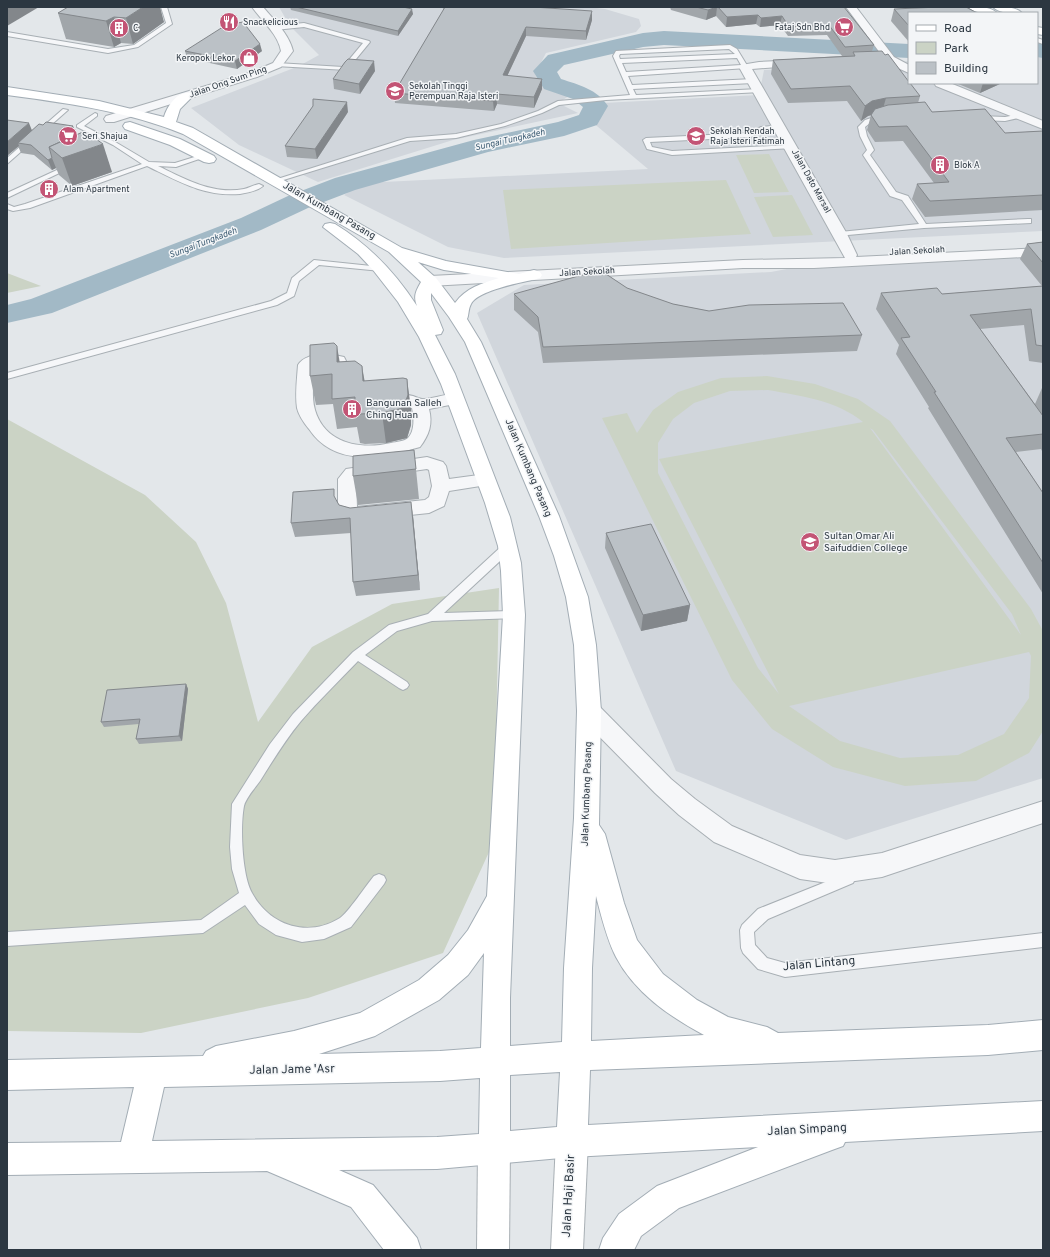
<svg xmlns="http://www.w3.org/2000/svg" width="1050" height="1257" font-family="Overpass,sans-serif">
<style>
.built{fill:#d1d6dc}
.green{fill:#cbd3c5;fill-rule:evenodd}
.lines{fill:none;stroke-linecap:round;stroke-linejoin:round}
.river{fill:#a2b9c6;fill-rule:evenodd}
.service-casing{stroke:#a8afb4;stroke-width:2}
.minor-casing{stroke:#a8afb4;stroke-width:2}
.secondary-casing{stroke:#a8afb4;stroke-width:2}
.primary-casing{stroke:#a3adb5;stroke-width:2}
.service{fill:#f6f7f9;fill-rule:evenodd}
.minor{fill:#f6f7f9;fill-rule:evenodd}
.secondary{fill:#fff;fill-rule:evenodd}
.primary{fill:#fff;fill-rule:evenodd}
.wall{fill:#a1a6aa}
.shaded-wall{fill:#83878b}
.building{fill:#bbc1c6;stroke:#83878b}
.labels{text-anchor:middle;dominant-baseline:central;stroke-width:3;stroke-linejoin:round;paint-order:stroke}
.far-poi-label{font-size:9px;fill:#2c3741;stroke:#f3f5f7;text-anchor:start}
.far-street-label{font-size:9px;fill:#2c3741;stroke:#f3f5f7}
.far-water-label{font-size:9px;font-style:italic;fill:#3a5a71;stroke:#f3f5f7}
.street-label{font-size:10px;fill:#2c3741;stroke:#f3f5f7}
.poi-label{font-size:10px;fill:#2c3741;stroke:#f3f5f7;text-anchor:start}
.near-street-label{font-size:12px;fill:#2c3741;stroke:#f3f5f7}
</style>
<rect width="100%" height="100%" fill="#e3e7ea"/>
<g class="built">
<polygon points="279,7 587,7 605,9 639,19 641,26 636,32 546,53 535,74 542,86 569,96 558,103 578,113 453,140 318,182 239,145 191,108 299,66 319,55 290,26"/>
<polygon points="1037,51 1043,52 1043,231 504,258 448,247 344,195 363,183 648,169 591,121 603,103 759,95 764,70 883,65 909,61 909,83 1037,83"/>
<polygon points="1043,249 1043,778 846,840 676,771 477,313 524,285 771,272 792,268"/>
</g>
<g class="green">
<polygon points="769,154 789,192 754,193 736,155"/>
<polygon points="726,180 751,234 511,249 503,190"/>
<polygon points="792,195 813,235 773,237 754,197"/>
<polygon points="7,273 41,286 7,293"/>
<path d="M767,376L815,384L858,399L890,421L1031,609L1043,631V731L1029,753L976,781L905,786L833,767L772,729L732,680L602,418L627,413L637,433L653,410L678,392L721,378ZM768,390C801,396 836,400 863,422L659,459L779,694L758,668L658,473V443L673,419L694,403L730,391ZM870,428L873,430L1012,614L1021,635ZM1029,652L1031,656L1029,698L1004,734L958,755L900,758L840,741L789,706Z"/>
<polygon points="7,419 145,495 196,542 226,603 258,722 312,647 392,604 499,588 494,841 443,953 308,998 141,1033 7,1031"/>
</g>
<g class="lines">
<g class="river">
<path d="M664,31L909,44V58L664,45L643,47L564,65L557,72L561,79C579,85 597,89 608,106L597,125L564,136L488,152L355,190L308,208L261,230L52,313L7,323V305L31,299L241,218L288,196L335,178L474,140L558,122L579,115L583,107L573,99L544,89L533,71L548,55L643,33Z"/>
<polygon points="1037,43 1043,44 1043,58 1037,57"/>
</g>
<defs>
<g id="service">
<polygon points="161,7 167,7 172,24 138,47 108,53 7,36 7,32 108,49 134,45 166,23"/>
<polygon points="304,23 369,41 370,42 347,70 275,66 274,65 277,63 343,67 363,43 304,27 275,30 272,28 275,26"/>
<polygon points="1037,38 1043,40 1043,44 1037,42"/>
<path d="M730,45L737,49L748,67L747,68L628,76L632,85L753,79L756,81L753,83L633,89L636,95L759,89L761,90V92L606,100L559,105L542,113L505,126L456,138L410,141L277,182L275,183L271,181L407,138L456,134L501,124L538,111L558,101L630,95L613,56L616,51ZM729,49L735,54L620,59L619,56L620,54ZM737,58L741,65L626,72L622,63Z"/>
<polygon points="63,109 68,110 7,164 7,158"/>
<path d="M95,113L97,114V116L84,126L117,143L149,162L175,163L201,155H205V157L176,167L158,166C185,179 213,195 244,189C249,188 254,185 259,184L263,186C257,191 247,193 240,194C204,197 178,181 147,166L30,208L13,211L7,209V204L14,207L25,204L142,164L113,145L77,127V125Z"/>
<polygon points="1021,114 1024,116 1023,117 1005,121 980,120 977,118 980,116 1005,117"/>
<polygon points="881,115 886,116 870,123 865,127 867,136 874,150 870,155 896,192 908,196 926,224 1028,219 1031,219 1031,223 924,228 837,236 837,232 840,232 919,224 902,200 890,196 863,155 867,150 860,136 858,127 865,120"/>
<polygon points="780,125 782,126 782,128 764,130 751,137 650,142 652,147 672,151 791,145 793,146 793,148 672,155 647,149 643,140 646,138 750,133 761,127"/>
<polygon points="70,164 72,165 72,167 7,198 7,193"/>
<polygon points="314,260 381,267 385,269 381,271 319,265 299,281 294,296 277,305 7,379 7,373 271,301 287,293 292,278"/>
<path d="M508,543L512,544L513,547L512,550L444,613L514,611L518,612L519,615L518,618L432,621L397,631L365,655L407,682L409,685L407,688L403,690L399,688L358,661C339,681 319,700 301,721C286,739 273,760 260,781C255,788 246,798 244,806C240,827 242,875 252,893C270,926 308,938 340,918C348,913 367,884 374,876L379,874L384,876L386,880L384,884L351,927L324,939L302,942L276,935L259,924L245,905L203,933L7,946V932L201,920L239,893L232,869L230,847L232,804L270,744L293,714L353,652L389,625L428,614L504,544Z"/>
<polygon points="848,873 853,875 855,879 853,883 768,919 754,932 755,945 767,958 785,963 1043,933 1043,947 785,977 758,969 743,953 741,948 740,930 742,925 758,909"/>
</g>
<g id="minor">
<path d="M252,7H263C274,20 289,34 293,51L281,67L257,77L114,122H106L104,119L106,116L249,73L273,63L281,51C278,34 262,21 252,7Z"/>
<polygon points="846,7 856,7 894,57 909,65 909,73 891,65 886,61"/>
<polygon points="801,60 805,61 807,63 805,65 752,69 847,234 857,255 856,257 1043,248 1043,256 814,268 743,268 430,286 425,284 422,281 425,278 430,276 743,260 845,258 739,67 741,65 759,62"/>
<polygon points="934,83 950,83 1043,121 1043,129 936,86"/>
<path d="M330,354L344,357L346,361L344,365C334,367 324,362 314,367C314,381 311,396 315,410C325,444 361,450 391,443C396,442 405,441 408,438C415,431 414,417 412,408L376,400L373,396L376,392C383,390 405,394 413,396C416,397 420,399 422,399C435,399 447,392 460,395L463,399L460,403L429,409C433,424 429,435 420,447C382,458 335,468 309,429C304,423 299,416 297,408C295,394 297,379 298,365C304,355 319,354 330,354Z"/>
<path d="M427,457L443,462L446,466L449,479L486,474L493,476L495,480L493,484L449,491L444,506L429,513L353,521L343,519L338,510V479L346,469ZM427,469L429,470L432,486L429,497L425,500L357,507L356,481L358,479Z"/>
<polygon points="589,702 597,704 671,779 695,799 732,826 800,855 835,860 882,853 1043,801 1043,823 882,877 835,884 800,879 714,842 679,815 655,793 581,718 578,711 581,704"/>
</g>
<g id="secondary">
<polygon points="572,1125 583,1130 588,1141 583,1250 551,1250 556,1141 561,1130"/>
<polygon points="494,1132 505,1137 510,1148 509,1250 477,1250 478,1148 483,1137"/>
</g>
<g id="primary">
<path d="M968,7C978,7 990,6 997,13C987,13 975,14 968,7Z"/>
<path d="M993,7C1003,7 1015,6 1022,13C1012,13 1000,14 993,7Z"/>
<polygon points="1037,27 1043,28 1043,35 1037,34"/>
<path d="M7,87L99,101L164,117C167,106 178,90 191,93L193,96L180,109L176,122L193,128L402,248L446,261L519,274L534,270L540,272L542,275L540,278C524,282 478,290 471,304C468,309 469,315 467,319L481,342L559,516L588,597L596,645L601,711L599,825L605,834L624,903L637,940L663,974L697,1000L728,1017L767,1027L778,1033L988,1025L1043,1020V1050L988,1055L590,1070L588,1125L1043,1101V1131L845,1142L843,1146L832,1150L679,1208L641,1236L634,1250H599L603,1238L619,1214L657,1186L758,1147L572,1157L437,1169L339,1170L373,1185L417,1238L421,1250H384L351,1207L267,1171L7,1175V1143L121,1142L134,1087L7,1090V1060L203,1056L206,1051L216,1046L294,1031L360,1013L419,980L448,955L468,930L487,896L503,615L501,571L498,546L485,503L441,384L419,337L398,302L373,270L358,254L323,227L325,224L330,223L335,224C369,245 395,272 417,306C413,296 416,291 421,282L389,252L183,134C126,111 67,103 7,95ZM418,262L444,270L499,278C482,283 466,288 455,303L436,278ZM431,293L449,317L465,342L539,516L554,556L566,597L574,645L577,711L574,818L564,968L562,1042L510,1046V998L525,615L521,563L510,517L455,374L435,335L441,334L443,330L431,300ZM596,896C601,915 607,940 616,957C635,993 669,1016 704,1035L591,1041L592,968ZM484,953L481,1048L440,1051L319,1054L375,1036L439,1000L468,975ZM560,1072L557,1127L510,1131V1075ZM480,1078L479,1134L437,1137L152,1141L164,1087L440,1081Z"/>
<polygon points="130,122 180,139 214,156 216,159 214,162 209,163 204,162 170,145 125,129 123,126 125,123"/>
</g>
</defs>
<use href="#service" class="service-casing"/>
<use href="#minor" class="minor-casing"/>
<use href="#secondary" class="secondary-casing"/>
<use href="#primary" class="primary-casing"/>
<use href="#service" class="service"/>
<use href="#minor" class="minor"/>
<use href="#secondary" class="secondary"/>
<use href="#primary" class="primary"/>
</g>
<g class="wall">
<polygon points="68,7 164,22 133,44 121,43 114,47 66,39 58,13"/>
<polygon points="290,7 403,7 413,14 398,36 291,10"/>
<polygon points="441,7 534,7 592,20 586,40 526,36 507,76 542,89 534,108 497,104 494,111 395,103 394,93 444,9"/>
<polygon points="670,7 844,7 874,45 872,51 920,96 918,103 932,112 1005,133 1043,131 1043,210 925,217 912,199 917,184 934,183 903,141 875,142 867,130 871,115 868,116 861,121 847,101 788,103 771,74 773,60 842,56 827,35 788,36 780,25 760,27 756,24 726,27 716,16 706,20 671,10"/>
<polygon points="894,9 909,13 909,42 891,21"/>
<polygon points="185,51 262,51 237,69 187,58"/>
<polygon points="375,71 360,94 334,89 333,79"/>
<polygon points="956,83 1002,83 980,93"/>
<polygon points="348,112 317,159 287,157 285,146"/>
<polygon points="7,120 32,130 73,126 76,135 112,172 72,186 59,175 56,168 52,170 34,155 21,153"/>
<polygon points="1043,242 1043,363 1029,361 1024,325 980,329 1035,404 1042,388 1043,388 1043,453 1041,449 1016,452 1043,493 1043,594 928,408 929,407 896,354 899,345 876,309 881,293 942,294 1042,286 1020,259 1027,244"/>
<polygon points="514,294 673,304 709,311 862,335 857,351 543,363 538,332 514,310"/>
<polygon points="340,362 365,381 411,409 411,425 407,438 386,443 365,444 360,443 357,427 337,429 333,404 316,405 310,376"/>
<polygon points="414,450 419,499 358,505 353,476"/>
<polygon points="336,500 339,505 350,508 413,516 420,590 356,596 353,582 351,533 295,537 291,523"/>
<polygon points="606,533 690,605 687,621 641,631 605,548"/>
<polygon points="186,684 188,689 182,741 139,744 136,739 139,724 104,727 101,722"/>
</g>
<g class="shaded-wall">
<polygon points="7,7 39,7 7,26"/>
<polygon points="143,7 160,7 164,22 133,44 126,18"/>
<polygon points="717,7 716,16 706,20 708,10"/>
<polygon points="412,9 413,14 398,36 398,31"/>
<polygon points="592,11 592,20 586,40 586,31"/>
<polygon points="758,15 756,24 726,27 727,17"/>
<polygon points="782,16 780,25 760,27 761,18"/>
<polygon points="114,17 121,43 114,47 106,21"/>
<polygon points="526,27 526,36 503,85 503,75"/>
<polygon points="260,44 262,51 237,69 235,61"/>
<polygon points="374,61 375,71 360,94 359,84"/>
<polygon points="542,79 542,89 534,108 534,97"/>
<polygon points="983,83 1002,83 980,93"/>
<polygon points="496,94 497,104 494,111 493,101"/>
<polygon points="886,98 882,112 868,116 861,121 865,106 872,101"/>
<polygon points="347,102 348,112 317,159 315,149"/>
<polygon points="29,123 33,133 18,143 19,146 7,156 7,142"/>
<polygon points="73,126 76,136 63,134"/>
<polygon points="103,144 112,172 72,186 62,158"/>
<polygon points="52,158 56,168 52,170 48,160"/>
<polygon points="337,346 342,376 337,362"/>
<polygon points="362,366 367,395 363,381"/>
<polygon points="407,379 411,409 411,425 407,438 386,443 382,413"/>
<polygon points="411,502 413,516 420,590 418,575"/>
<polygon points="690,605 687,621 641,631 643,615"/>
<polygon points="186,684 188,689 182,741 179,736"/>
</g>
<g class="building">
<polygon points="68,7 143,7 126,18 114,17 106,21 58,13"/>
<polygon points="296,7 403,7 412,9 398,31"/>
<polygon points="445,7 533,7 592,11 586,31 526,27 503,75 542,79 534,97 496,94 493,101 394,93"/>
<polygon points="696,7 717,7 708,10"/>
<polygon points="718,7 844,7 874,45 845,47 829,25 789,27 782,16 761,18 758,15 727,17"/>
<polygon points="939,7 966,7 977,13 909,13 909,26 894,9"/>
<polygon points="243,22 260,44 235,61 185,51 226,25"/>
<polygon points="882,51 885,55 888,54 909,82 909,83 910,83 920,96 886,98 872,101 865,106 850,86 791,89 773,60 855,56 853,52"/>
<polygon points="348,59 374,61 359,84 333,79 345,62"/>
<polygon points="313,99 347,102 315,149 285,146 313,106"/>
<polygon points="925,102 932,112 985,109 1005,133 1043,131 1043,195 930,201 917,184 949,182 907,126 879,127 871,115 875,109 888,105"/>
<polygon points="7,120 29,123 7,142"/>
<polygon points="46,122 73,126 63,134 73,136 49,147 52,158 48,160 31,145 18,143 39,124 43,125"/>
<polygon points="85,131 103,144 62,158 49,147"/>
<polygon points="1043,242 1043,263 1027,244"/>
<polygon points="600,270 627,288 673,304 709,311 749,305 843,303 862,335 543,347 538,317 514,294"/>
<polygon points="1043,286 1043,346 1036,345 1031,309 970,315 1043,416 1043,434 1006,438 1043,493 1043,563 934,392 936,392 901,338 910,337 881,293 937,288 942,294"/>
<polygon points="334,343 337,346 337,362 355,361 362,366 363,381 403,378 407,379 408,395 403,408 382,413 360,414 355,414 355,397 332,399 332,374 310,376 310,345"/>
<polygon points="414,450 416,469 353,476 353,456"/>
<polygon points="334,489 334,496 339,505 350,508 411,502 418,575 353,582 350,518 291,523 293,492"/>
<polygon points="651,524 690,605 643,615 606,533"/>
<polygon points="186,684 179,736 136,739 140,719 101,722 107,690"/>
</g>
<defs>
<symbol id="restaurant-disc" viewBox="-11 -11 22 22"><circle r="9.5" fill="#c35475" stroke="#f3f5f7"/><path d="M-5-6h1v4h1v-4h1v4h1v-4h1v5L-1.5 .5V6h-2V.5L-5-1ZM5-6V6H3V1.5H1.5Q1.5-4 5-6Z" fill="#fff"/></symbol>
<symbol id="supermarket-disc" viewBox="-11 -11 22 22"><circle r="9.5" fill="#c35475" stroke="#f3f5f7"/><path d="M-6-5.5h2.5l.6 2H6L4.5 2H-2.5L-4.4-4H-6ZM-1.5 3.2a1.3 1.3 0 1 0 .1 0ZM3 3.2a1.3 1.3 0 1 0 .1 0Z" fill="#fff"/></symbol>
<symbol id="building-disc" viewBox="-11 -11 22 22"><circle r="9.5" fill="#c35475" stroke="#f3f5f7"/><path d="M-4-6H4V6H1V3H-1V6H-4ZM-2.5-4.3h1.7v1.8h-1.7ZM.8-4.3h1.7v1.8H.8ZM-2.5-1h1.7V.8h-1.7ZM.8-1h1.7V.8H.8Z" fill="#fff"/></symbol>
<symbol id="shop-disc" viewBox="-11 -11 22 22"><circle r="9.5" fill="#c35475" stroke="#f3f5f7"/><path d="M-5-2.5h2.3a2.7 3.5 0 0 1 5.4 0H5L5.5 6h-11ZM-1.5-2.5h3a1.5 2.3 0 0 0-3 0Z" fill="#fff"/></symbol>
<symbol id="school-disc" viewBox="-11 -11 22 22"><circle r="9.5" fill="#c35475" stroke="#f3f5f7"/><path d="M0-5L7-2L0 1L-7-2ZM-4 1L0 2.5L4 1V4Q0 6-4 4Z" fill="#fff"/></symbol>
</defs>
<g fill-rule="evenodd">
<use href="#restaurant-disc" x="218" y="11" width="22" height="22"/>
<use href="#supermarket-disc" x="833" y="16" width="22" height="22"/>
<use href="#building-disc" x="108" y="17" width="22" height="22"/>
<use href="#shop-disc" x="238" y="47" width="22" height="22"/>
<use href="#school-disc" x="384" y="80" width="22" height="22"/>
<use href="#supermarket-disc" x="57" y="125" width="22" height="22"/>
<use href="#school-disc" x="685" y="125" width="22" height="22"/>
<use href="#building-disc" x="929" y="154" width="22" height="22"/>
<use href="#building-disc" x="38" y="178" width="22" height="22"/>
<use href="#building-disc" x="341" y="398" width="22" height="22"/>
<use href="#school-disc" x="799" y="531" width="22" height="22"/>
</g>
<g class="labels">
<g class="far-poi-label">
<text x="243" y="22">Snackelicious</text>
<text x="830" y="27" text-anchor="end">Fataj Sdn Bhd</text>
<text x="133" y="28">C</text>
<text x="235" y="58" text-anchor="end">Keropok Lekor</text>
<text x="409" y="86">Sekolah Tinggi<tspan x="409" dy="10">Perempuan Raja Isteri</tspan></text>
<text x="710" y="131">Sekolah Rendah<tspan x="710" dy="10">Raja Isteri Fatimah</tspan></text>
<text x="82" y="136">Seri Shajua</text>
<text x="954" y="165">Blok A</text>
<text x="63" y="189">Alam Apartment</text>
</g>
<g class="far-street-label">
<text transform="translate(228 82) rotate(-19)">Jalan Ong Sum Ping</text>
<text transform="translate(811 181) rotate(61)">Jalan Dato Marsal</text>
<text transform="translate(917 251) rotate(-3)">Jalan Sekolah</text>
<text transform="translate(587 272) rotate(-3)">Jalan Sekolah</text>
</g>
<g class="far-water-label">
<text transform="translate(510 140) rotate(-13)">Sungai Tungkadeh</text>
<text transform="translate(203 243) rotate(-21)">Sungai Tungkadeh</text>
</g>
<g class="street-label">
<text transform="translate(329 211) rotate(30)">Jalan Kumbang Pasang</text>
<text transform="translate(528 468) rotate(67)">Jalan Kumbang Pasang</text>
<text transform="translate(587 794) rotate(-88)">Jalan Kumbang Pasang</text>
</g>
<g class="poi-label">
<text x="366" y="403">Bangunan Salleh<tspan x="366" dy="12">Ching Huan</tspan></text>
<text x="824" y="536">Sultan Omar Ali<tspan x="824" dy="12">Saifuddien College</tspan></text>
</g>
<g class="near-street-label">
<text transform="translate(819 964) rotate(-5)">Jalan Lintang</text>
<text transform="translate(292 1070) rotate(-1)">Jalan Jame 'Asr</text>
<text transform="translate(807 1130) rotate(-3)">Jalan Simpang</text>
<text transform="translate(569 1196) rotate(-87)">Jalan Haji Basir</text>
</g>
</g>
<rect width="1050" height="1257" fill="none" stroke="#2c3741" stroke-width="16"/>
<rect x="908" y="12" width="130" height="72" fill="#f3f5f7" stroke="#a3a9ae"/>
<rect x="916" y="25" width="20" height="6" fill="#ffffff" stroke="#a3a9ae"/>
<text x="944" y="32" font-size="12" fill="#2c3741">Road</text>
<rect x="916" y="42" width="20" height="12" fill="#cbd3c5" stroke="#a3a9ae"/>
<text x="944" y="52" font-size="12" fill="#2c3741">Park</text>
<rect x="916" y="62" width="20" height="12" fill="#bbc1c6" stroke="#a3a9ae"/>
<text x="944" y="72" font-size="12" fill="#2c3741">Building</text>
</svg>
